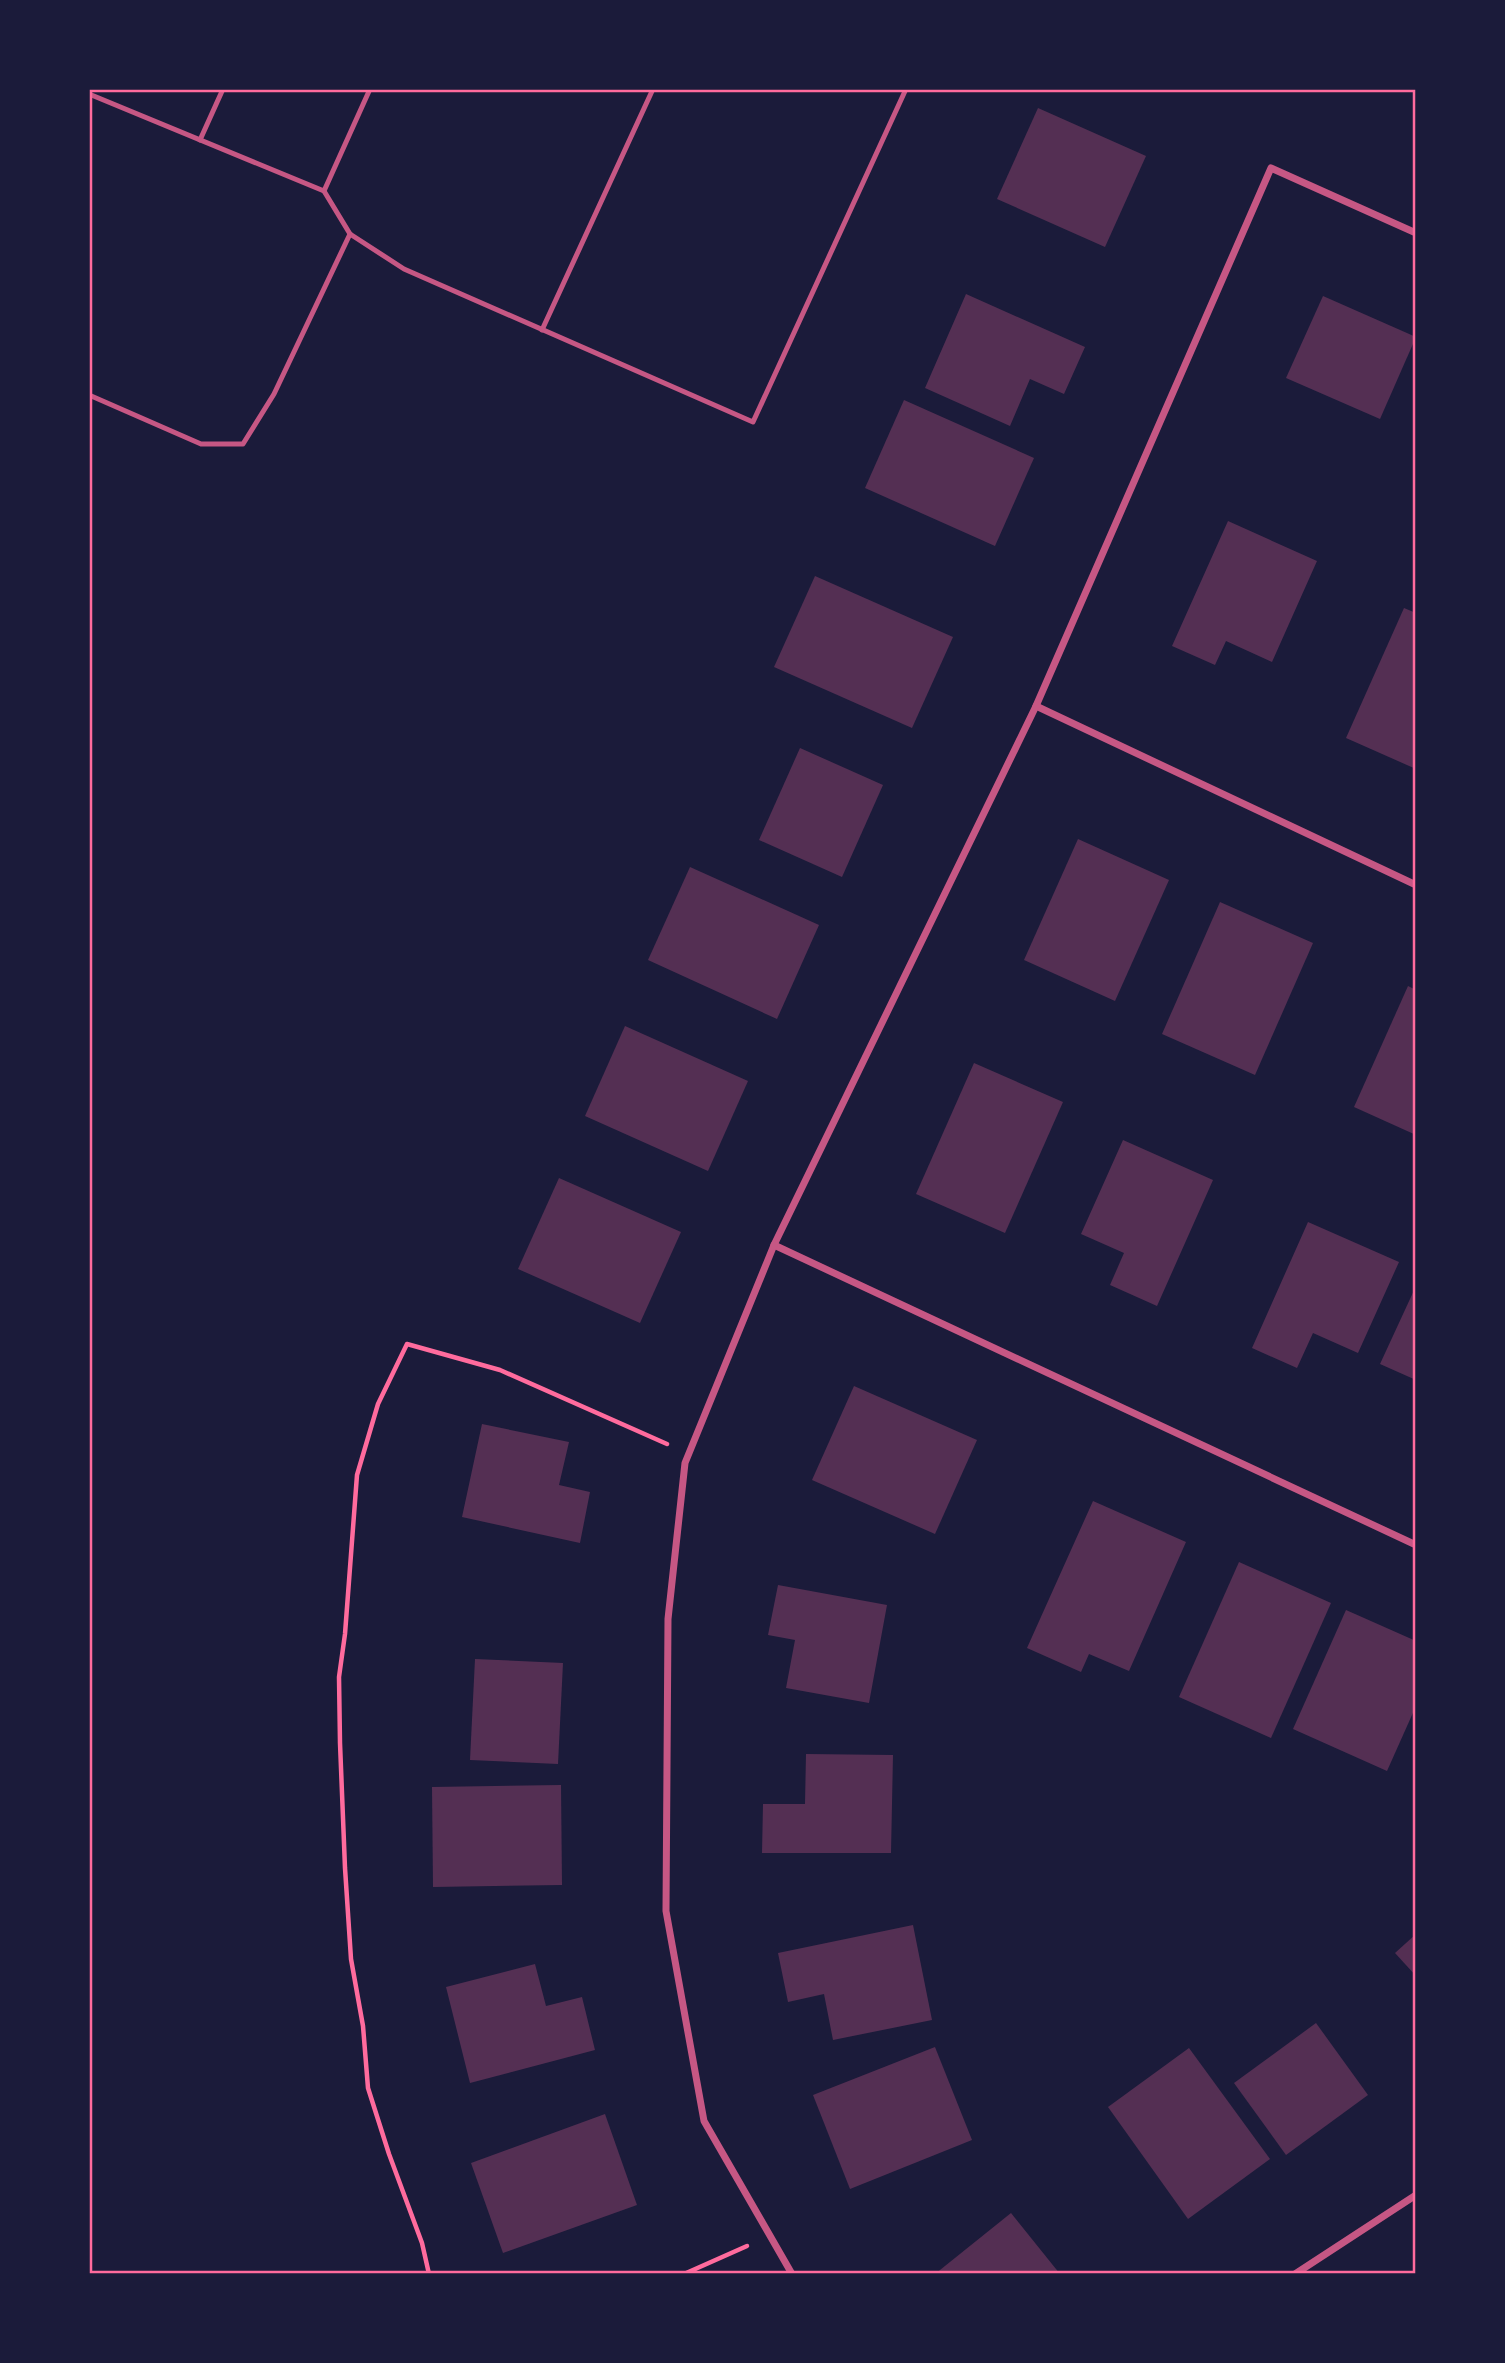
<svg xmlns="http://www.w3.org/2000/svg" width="1505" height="2363" font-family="'Work Sans',sans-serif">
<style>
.building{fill:#542f53}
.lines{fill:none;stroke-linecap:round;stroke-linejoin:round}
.path{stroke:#ff6b9d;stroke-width:4.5}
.service{stroke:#c65784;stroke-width:5}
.minor{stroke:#c65784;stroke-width:7}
.neatline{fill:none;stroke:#ff6b9d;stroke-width:2.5}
</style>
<rect width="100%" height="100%" fill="#1b1b3a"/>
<g class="building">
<polygon points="1038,108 1146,156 1105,247 997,199"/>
<polygon points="966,294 1085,347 1064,394 1030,379 1010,426 925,388"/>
<polygon points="1323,296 1416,337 1380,419 1286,378"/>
<polygon points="904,400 1034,458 995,546 865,488"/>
<polygon points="1228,521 1317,561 1272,662 1226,641 1215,665 1172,646"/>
<polygon points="815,576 953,637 912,728 774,667"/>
<polygon points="1404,608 1416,613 1416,769 1346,738"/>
<polygon points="800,748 883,785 842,877 759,840"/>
<polygon points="1078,839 1169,880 1115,1001 1024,960"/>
<polygon points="690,867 819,925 777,1019 648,960"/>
<polygon points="1220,902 1313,943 1255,1075 1162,1034"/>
<polygon points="1408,986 1416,990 1416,1135 1354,1107"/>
<polygon points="625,1026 748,1081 708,1171 585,1116"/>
<polygon points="974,1063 1063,1102 1005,1233 916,1194"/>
<polygon points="1123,1140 1213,1180 1157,1306 1110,1285 1124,1253 1081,1234"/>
<polygon points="559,1178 681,1232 640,1323 518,1269"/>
<polygon points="1308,1222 1399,1262 1358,1353 1313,1333 1297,1368 1252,1348"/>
<polygon points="1416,1286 1416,1380 1380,1364"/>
<polygon points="854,1386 977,1440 935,1534 812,1480"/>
<polygon points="482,1424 569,1442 559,1485 590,1492 580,1543 462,1517"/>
<polygon points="1093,1501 1186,1542 1129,1671 1089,1654 1081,1672 1027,1648"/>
<polygon points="1239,1562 1331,1603 1271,1738 1179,1697"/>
<polygon points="778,1585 887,1605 869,1703 786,1688 795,1640 768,1635"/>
<polygon points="1346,1610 1416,1641 1416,1706 1387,1771 1293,1729"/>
<polygon points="475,1659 563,1663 558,1764 470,1760"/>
<polygon points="806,1754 893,1755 891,1853 762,1853 763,1804 805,1804"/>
<polygon points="561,1785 562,1885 433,1887 432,1787"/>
<polygon points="913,1925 932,2020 833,2040 824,1994 788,2002 778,1953"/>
<polygon points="1416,1934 1416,1976 1395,1953"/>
<polygon points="535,1964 546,2006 582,1997 595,2050 470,2083 446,1987"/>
<polygon points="1316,2023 1368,2095 1286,2155 1234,2083"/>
<polygon points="935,2047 972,2140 850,2189 813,2095"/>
<polygon points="1189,2048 1270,2159 1188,2219 1108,2107"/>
<polygon points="605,2114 637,2205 503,2253 471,2163"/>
<polygon points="1011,2213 1060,2274 935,2274"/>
</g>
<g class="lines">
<g class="path">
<polyline points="429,2274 422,2243 389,2154 368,2088 363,2026 351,1959 345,1868 340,1743 339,1677 345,1634 357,1475 378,1404 407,1344 500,1370 667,1444"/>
<polyline points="684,2274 747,2246"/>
</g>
<g class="service">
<polyline points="89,94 324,191 370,89"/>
<polyline points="200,140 223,89"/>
<polyline points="324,191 350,234 404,269 753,422 906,89"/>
<polyline points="542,330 653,89"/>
<polyline points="89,395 201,444 243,444 274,394 350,234"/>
</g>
<g class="minor">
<polyline points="1036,706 1416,885"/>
<polyline points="774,1245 1416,1545"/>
<polyline points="792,2274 704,2121 666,1911 668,1619 685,1463 774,1245 1036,706 1271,168 1416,233"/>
<polyline points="1295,2274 1416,2195"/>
</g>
</g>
<rect width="1505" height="2363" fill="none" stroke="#1b1b3a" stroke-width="182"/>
<rect x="91" y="91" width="1323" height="2181" class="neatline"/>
</svg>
